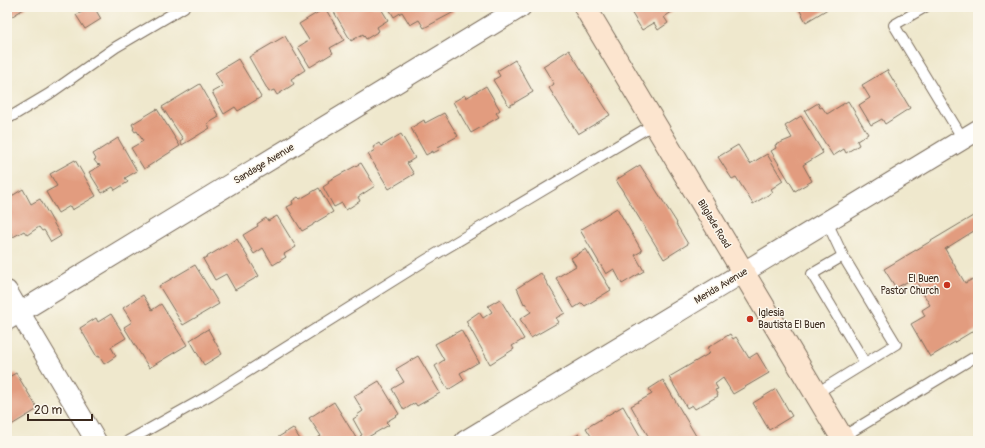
<svg xmlns="http://www.w3.org/2000/svg" width="985" height="448" font-family="Pangolin,sans-serif">
<style>
.building{fill:#e29c7f}
.lines{fill:none;stroke-linecap:round;stroke-linejoin:round}
.lane-casing{stroke:#7a6c5b;stroke-width:12}
.street-casing{stroke:#7a6c5b;stroke-width:22}
.secondary-casing{stroke:#7a6c5b;stroke-width:24}
.lane{stroke:#fff;stroke-width:10}
.street{stroke:#fff;stroke-width:20}
.secondary{stroke:#fce5cf;stroke-width:22}
.poi-dot{fill:#c8321e;stroke:#fbf7ec;stroke-width:1.5}
.labels{text-anchor:middle;dominant-baseline:central;stroke-width:3;stroke-linejoin:round;paint-order:stroke}
.street-label{font-size:10px;fill:#3b2a1e;stroke:#fbf7ec}
.poi-label{font-size:10px;fill:#3b2a1e;stroke:#fbf7ec;text-anchor:end}
</style>
<rect width="100%" height="100%" fill="#fbf7ec"/>
<filter id="ink" filterUnits="userSpaceOnUse"><feTurbulence type="fractalNoise" baseFrequency=".025" numOctaves="2"/><feDisplacementMap in="SourceGraphic" scale="8" xChannelSelector="R" yChannelSelector="G"/><feConvolveMatrix kernelMatrix="1 2 1 2 8 2 1 2 1" color-interpolation-filters="sRGB"/></filter>
<filter id="wash" filterUnits="userSpaceOnUse"><feTurbulence type="fractalNoise" baseFrequency=".012" numOctaves="4" result="noise"/><feDisplacementMap in="SourceGraphic" scale="16" xChannelSelector="R" yChannelSelector="G"/><feGaussianBlur stdDeviation="0.9" result="paint"/><feColorMatrix in="noise" values="0 0 0 0 0 0 0 0 0 0 0 0 0 0 0 0 0 1.4 0 .05"/><feComposite in="paint" operator="in"/></filter>
<g filter="url(#wash)">
<rect width="100%" height="100%" fill="#efe8cd"/>
<g id="blocks">
<g class="building">
<polygon points="7,7 27,7 11,17 7,10"/>
<polygon points="81,7 94,7 101,19 85,29 76,15 82,12"/>
<polygon points="331,7 380,7 388,20 377,27 379,31 366,39 363,34 351,41"/>
<polygon points="388,7 451,7 454,12 424,28 419,20 410,25 402,12 394,17"/>
<polygon points="628,7 677,7 678,8 664,17 668,23 658,30 654,23 642,30"/>
<polygon points="798,7 831,7 806,22"/>
<polygon points="325,8 344,40 330,48 333,53 310,67 298,47 309,40 299,24"/>
<polygon points="285,36 305,70 291,79 294,84 277,95 274,90 269,92 249,57"/>
<polygon points="569,50 610,115 578,134 549,88 554,84 543,66"/>
<polygon points="238,59 261,97 238,111 235,107 224,114 212,92 223,86 215,73"/>
<polygon points="515,60 533,92 509,106 493,80 500,76 497,71"/>
<polygon points="887,70 910,108 885,124 882,119 871,125 859,105 870,98 862,85"/>
<polygon points="200,84 219,117 207,124 210,128 182,145 180,141 183,139 162,107"/>
<polygon points="486,86 500,110 496,113 499,117 471,133 453,102 465,95 466,98"/>
<polygon points="848,101 868,134 857,141 859,145 846,153 844,149 833,156 805,111 818,103 820,108 822,107 827,114"/>
<polygon points="157,109 180,146 144,169 131,148 143,141 137,131 135,132 133,129 134,128 132,124"/>
<polygon points="444,113 458,136 438,147 439,150 433,153 433,151 426,155 411,128 424,120 425,123"/>
<polygon points="801,116 823,153 803,165 812,181 795,191 771,151 776,148 775,145 792,138 785,126"/>
<polygon points="401,134 415,158 407,163 414,174 389,189 368,154 375,150 373,147 379,143 381,146"/>
<polygon points="118,138 137,171 125,178 128,182 115,190 113,187 102,193 89,172 100,166 99,164 98,165 94,160 96,159 93,154"/>
<polygon points="738,145 750,164 767,154 783,181 771,189 773,192 753,204 736,177 732,179 718,157"/>
<polygon points="75,160 96,196 72,210 70,206 58,213 46,192 57,186 50,174"/>
<polygon points="361,163 375,186 358,197 360,201 346,210 342,203 334,207 323,187 329,183 328,181"/>
<polygon points="640,165 677,223 676,224 688,244 664,259 616,180"/>
<polygon points="319,188 333,212 313,224 313,225 302,231 287,207 293,204 292,201 298,197 300,199"/>
<polygon points="23,189 31,204 40,199 61,236 51,242 44,230 42,231 39,227 27,235 24,231 13,237 7,226 7,199"/>
<polygon points="617,208 642,251 635,255 644,271 622,284 614,269 606,274 580,230"/>
<polygon points="978,213 978,228 977,229 945,249 965,283 973,279 977,285 978,284 978,328 930,357 911,324 925,316 922,310 930,305 914,278 896,288 884,269"/>
<polygon points="277,216 296,247 284,254 286,257 273,265 263,248 254,254 243,235 258,226 257,224 266,218 268,221"/>
<polygon points="237,239 259,276 235,290 226,274 215,280 203,259"/>
<polygon points="586,249 611,290 585,306 582,303 574,308 556,278 576,266 571,258"/>
<polygon points="195,265 219,304 183,325 159,286"/>
<polygon points="541,273 565,313 556,318 559,322 531,338 520,319 531,312 525,303 524,304 517,288"/>
<polygon points="143,295 152,310 161,304 187,345 149,368 124,327 132,322 123,308"/>
<polygon points="500,299 524,339 512,346 514,349 490,364 466,321 479,312 483,318 492,312 488,306"/>
<polygon points="111,314 126,338 111,347 116,356 104,364 99,356 97,357 80,328 96,318 98,322"/>
<polygon points="208,329 222,354 204,365 190,340"/>
<polygon points="461,330 479,362 460,373 464,380 448,390 435,366 444,360 435,344"/>
<polygon points="730,334 733,339 736,337 749,358 757,353 769,373 733,394 723,378 715,384 718,389 715,390 718,396 695,409 692,405 687,408 669,377 710,353 707,348"/>
<polygon points="418,356 440,393 417,406 415,403 404,410 392,389 404,382 396,369"/>
<polygon points="16,373 38,409 8,427 7,425 7,378"/>
<polygon points="663,380 699,441 683,441 681,438 676,441 651,441 631,406 652,394 649,389"/>
<polygon points="379,381 399,414 386,422 389,425 363,440 360,436 362,435 353,419 358,416 357,415 363,411 354,396"/>
<polygon points="776,389 792,416 769,430 753,403"/>
<polygon points="334,402 358,441 312,441 321,436 309,418"/>
<polygon points="623,406 643,441 594,441 586,428"/>
<polygon points="293,428 301,441 272,441"/>
<polygon points="579,434 583,441 567,441"/>
</g>
</g>
</g>
<g filter="url(#ink)">
<use href="#blocks" fill-opacity="0" stroke="#7a6c5b" stroke-width="1"/>
<g class="lines">
<defs>
<g id="lane">
<polyline points="925,7 894,25 963,139"/>
<polyline points="7,119 49,94 116,47 184,7"/>
<polyline points="843,256 812,274 865,363"/>
<polyline points="815,394 896,344 843,256 827,222"/>
<polyline points="839,439 978,355"/>
<polyline points="128,441 210,395 426,260 654,124"/>
</g>
<g id="street">
<polyline points="7,291 96,441"/>
<polyline points="7,320 521,7"/>
<polyline points="465,441 978,130"/>
</g>
<polyline id="secondary" points="585,7 844,441"/>
</defs>
<use href="#lane" class="lane-casing"/>
<use href="#street" class="street-casing"/>
<use href="#secondary" class="secondary-casing"/>
<use href="#lane" class="lane"/>
<use href="#street" class="street"/>
<use href="#secondary" class="secondary"/>
</g>
</g>
<g class="poi-dot">
<circle cx="947" cy="285" r="4"/>
<circle cx="750" cy="319" r="4"/>
</g>
<g class="labels">
<g class="street-label">
<text transform="translate(264 164) rotate(-31)">Sandage Avenue</text>
<text transform="translate(714 224) rotate(59)">Bilglade Road</text>
<text transform="translate(721 286) rotate(-31)">Merida Avenue</text>
</g>
<g class="poi-label">
<text x="939" y="279">El Buen<tspan x="939" dy="12">Pastor Church</tspan></text>
<text x="758" y="313" text-anchor="start">Iglesia<tspan x="758" dy="12">Bautista El Buen</tspan></text>
</g>
</g>
<rect width="985" height="448" fill="none" stroke="#fbf7ec" stroke-width="24"/>
<path d="M28 414v6h64v-6" fill="none" stroke="#3b2a1e" stroke-width="2"/>
<text x="34" y="414" font-size="12" fill="#3b2a1e" stroke="#fbf7ec" stroke-width="3" paint-order="stroke">20 m</text>
</svg>
